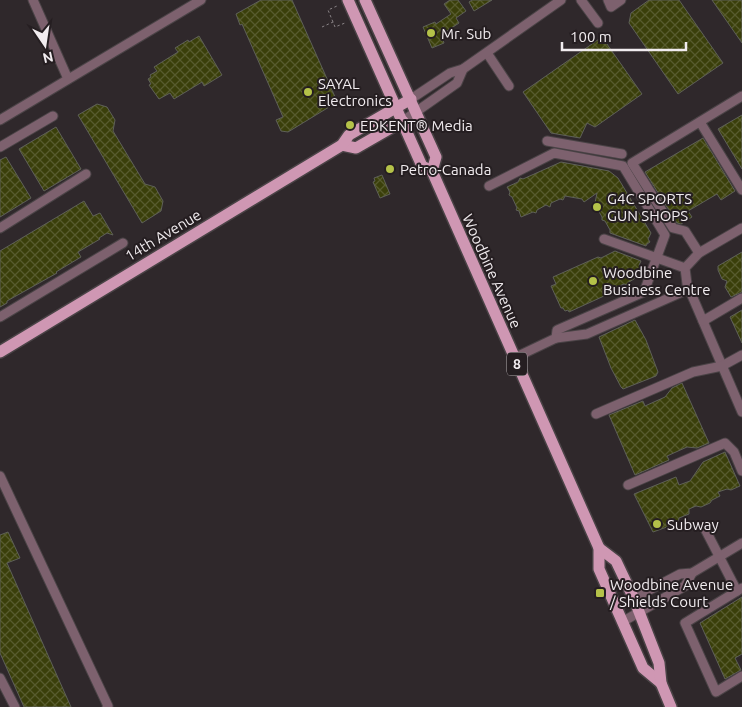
<svg xmlns="http://www.w3.org/2000/svg" width="742" height="707" font-family="Ubuntu,sans-serif">
<style>
.building{fill:url(#building-cross-hatch);stroke:#5e6058}
.lines{fill:none;stroke-linecap:round;stroke-linejoin:round}
.minor-casing{stroke:#4a4346;stroke-width:11}
.major-casing{stroke:#4a4346;stroke-width:14}
.path{stroke:#898386;stroke-width:1;stroke-dasharray:2.5 2.5;stroke-linecap:butt}
.minor{stroke:#7d616e;stroke-width:9}
.major{stroke:#cf97b3;stroke-width:11}
.poi-dot{fill:#b5c249;stroke:#251e21;stroke-width:2}
.labels{text-anchor:middle;dominant-baseline:central;stroke-width:4;stroke-linejoin:round;paint-order:stroke}
.shield{fill:#251e21;stroke:#b4aeb1;stroke-width:1}
.shield-label{font-size:14px;font-weight:bold;fill:#f1ecef}
.poi-label{font-size:15px;fill:#f1ecef;stroke:#251e21;text-anchor:start}
.street-label{font-size:15px;fill:#f1ecef;stroke:#251e21}
</style>
<defs>
<pattern id="building-cross-hatch" width="8" height="8" patternUnits="userSpaceOnUse" patternTransform="scale(1.25)"><rect width="8" height="8" fill="#3a3f0a"/><path d="M0 0l8 8M0 8l8-8" fill="none" stroke="#575b2e"/></pattern>
</defs>
<rect width="100%" height="100%" fill="#2f282b"/>
<g class="building">
<polygon points="261,0 292,0 336,99 334,104 288,132 281,131 276,120 283,117 242,24 240,25 236,14"/>
<polygon points="450,0 458,0 466,11 456,18 459,23 441,35 444,43 432,48 423,27 435,22 436,24 451,14 444,4"/>
<polygon points="472,0 492,0 474,11 469,2"/>
<polygon points="649,0 679,0 723,63 678,94 629,23 631,13"/>
<polygon points="712,0 742,0 742,43"/>
<polygon points="199,36 222,75 204,86 202,82 174,99 170,93 159,99 149,85 151,84 148,79 151,77 150,75 157,71 154,67 178,52 175,48 188,40 189,42"/>
<polygon points="602,37 642,94 595,127 587,123 580,138 551,133 523,92"/>
<polygon points="97,104 107,107 115,120 113,131 145,184 155,187 163,201 161,211 142,223 78,115"/>
<polygon points="742,115 742,169 718,129"/>
<polygon points="56,127 81,169 44,191 19,149"/>
<polygon points="703,138 735,191 721,200 717,194 688,211 692,217 681,224 677,223 645,172"/>
<polygon points="6,157 31,198 0,217 0,160"/>
<polygon points="561,162 609,171 618,178 651,233 648,239 650,242 647,244 646,246 610,233 610,230 605,221 602,220 602,217 597,208 594,208 597,193 584,202 582,199 565,196 563,200 560,199 551,203 550,207 546,205 537,210 536,213 533,212 521,217 519,211 516,210 517,208 512,197 509,195 510,192 507,187 518,182 520,178 523,179"/>
<polygon points="382,175 390,194 380,198 373,182 375,181 374,178"/>
<polygon points="84,201 93,216 100,213 113,235 107,233 99,238 100,239 78,252 81,257 56,272 57,273 7,301 7,303 0,307 0,251"/>
<polygon points="615,251 641,261 639,265 640,268 637,270 634,279 629,282 628,285 624,284 614,288 614,291 611,290 603,293 604,296 569,312 568,310 565,311 563,308 561,308 551,286 556,284 553,277 598,257 601,258"/>
<polygon points="742,252 742,292 731,297 725,287 727,281 722,279 718,270 718,266"/>
<polygon points="742,310 742,343 730,317"/>
<polygon points="635,320 646,340 658,372 656,376 623,389 621,387 611,368 599,337"/>
<polygon points="682,383 709,443 697,448 687,447 667,456 669,460 635,475 609,415 643,401 645,406 665,397 672,388"/>
<polygon points="725,452 740,486 731,490 727,489 718,492 720,496 712,500 710,503 701,507 696,506 689,509 689,514 679,518 678,523 653,532 634,494 676,477 679,485 690,481 703,462"/>
<polygon points="8,532 20,558 7,563 71,707 24,707 0,653 0,535"/>
<polygon points="742,597 742,654 735,658 741,670 725,679 700,623"/>
</g>
<g class="lines">
<defs>
<g id="minor">
<polyline points="33,0 68,79"/>
<polyline points="581,0 598,23"/>
<polyline points="608,0 611,7 621,0"/>
<polyline points="487,53 509,86"/>
<polyline points="411,99 450,73 463,69 561,0"/>
<polyline points="0,120 201,0"/>
<polyline points="403,121 457,83 463,69"/>
<polyline points="700,122 742,190"/>
<polyline points="547,141 622,154"/>
<polyline points="0,147 53,116"/>
<polyline points="489,186 554,153 623,166 665,235 644,292 557,330 556,338 514,358"/>
<polyline points="0,228 86,174"/>
<polyline points="742,228 699,253 685,268 687,284 742,412"/>
<polyline points="604,239 685,268"/>
<polyline points="699,253 685,231 673,228 632,163 742,96"/>
<polyline points="0,317 123,243"/>
<polyline points="703,321 742,298"/>
<polyline points="556,338 587,334 689,289"/>
<polyline points="596,414 693,372 722,366 742,355"/>
<polyline points="0,476 108,706 107,707"/>
<polyline points="628,485 725,443 734,452 742,471"/>
<polyline points="704,527 737,591"/>
<polyline points="742,588 685,623 716,692 742,676"/>
<polyline points="617,607 680,574 692,573 742,543"/>
<polyline points="622,622 685,586 692,573"/>
<polyline points="0,678 15,707"/>
</g>
<g id="major">
<polyline points="348,0 422,166 432,171 599,548 599,569 643,668 661,683"/>
<polyline points="365,0 436,157 432,171"/>
<polyline points="342,145 356,148 403,121"/>
<polyline points="0,352 342,145 349,135 411,99"/>
<polyline points="599,548 616,561 634,599 659,663 661,683 671,707"/>
</g>
</defs>
<use href="#minor" class="minor-casing"/>
<use href="#major" class="major-casing"/>
<g class="path">
<polyline points="333,22 328,10 337,6"/>
<polyline points="322,27 333,22 335,27 345,23"/>
</g>
<use href="#minor" class="minor"/>
<use href="#major" class="major"/>
</g>
<g class="poi-dot">
<circle cx="431" cy="33" r="5"/>
<circle cx="308" cy="92" r="5"/>
<circle cx="350" cy="125" r="5"/>
<circle cx="390" cy="169" r="5"/>
<circle cx="597" cy="207" r="5"/>
<circle cx="593" cy="281" r="5"/>
<circle cx="657" cy="524" r="5"/>
<rect x="595" y="588" width="10" height="10" rx="2.5"/>
</g>
<g class="labels">
<rect class="shield" x="507" y="352.5" width="20" height="23" rx="4"/>
<g class="shield-label">
<text x="517" y="364">8</text>
</g>
<g class="poi-label">
<text x="441" y="33">Mr. Sub</text>
<text x="318" y="83">SAYAL<tspan x="318" dy="17">Electronics</tspan></text>
<text x="360" y="125">EDKENT® Media</text>
<text x="400" y="169">Petro-Canada</text>
<text x="607" y="198">G4C SPORTS<tspan x="607" dy="17">GUN SHOPS</tspan></text>
<text x="603" y="272">Woodbine<tspan x="603" dy="17">Business Centre</tspan></text>
<text x="667" y="524">Subway</text>
<text x="610" y="584">Woodbine Avenue<tspan x="610" dy="17">/ Shields Court</tspan></text>
</g>
<g class="street-label">
<text transform="translate(163 235) rotate(-31)">14th Avenue</text>
<text transform="translate(492 271) rotate(66)">Woodbine Avenue</text>
</g>
</g>
<g transform="translate(45 45) rotate(167)" stroke="#251e21" stroke-width="4" paint-order="stroke">
<path d="M0-4L9 19L0 12L-9 19Z" fill="#f1ecef"/>
<text y="-8" font-size="14" font-weight="bold" text-anchor="middle" fill="#f1ecef">N</text>
</g>
<path d="M562 42v8h124v-8" fill="none" stroke="#f1ecef" stroke-width="2.5"/>
<text x="570" y="42" font-size="15" fill="#f1ecef" stroke="#251e21" stroke-width="4" paint-order="stroke">100 m</text>
</svg>
